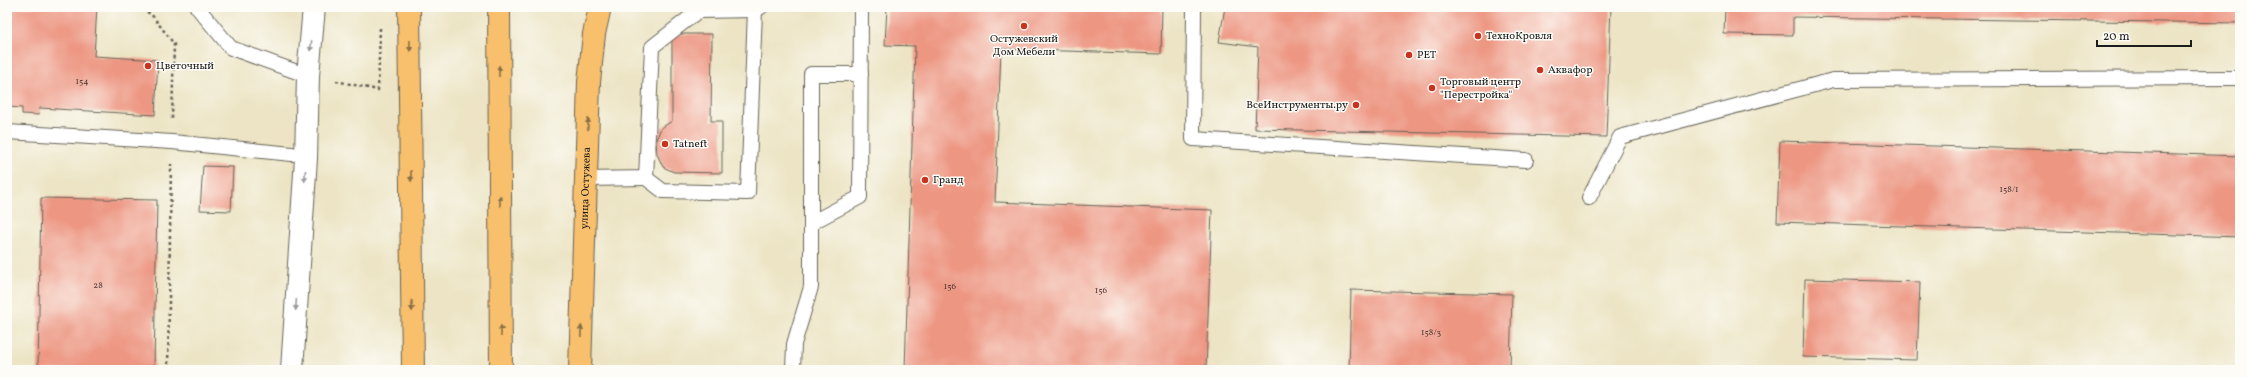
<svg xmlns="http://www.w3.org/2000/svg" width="2247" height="377" font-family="Vollkorn,serif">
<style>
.building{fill:#ed9783}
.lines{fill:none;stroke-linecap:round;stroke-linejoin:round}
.service-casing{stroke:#656257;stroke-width:16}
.tertiary-casing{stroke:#656257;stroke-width:24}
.primary-casing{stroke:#656257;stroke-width:24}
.path{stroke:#656257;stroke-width:2.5;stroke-dasharray:3 3;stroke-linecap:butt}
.service{stroke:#fff;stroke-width:14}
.tertiary{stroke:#fff;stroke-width:22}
.primary{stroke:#f8bf6c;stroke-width:22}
.primary-bridge-casing{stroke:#656257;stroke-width:24;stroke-linecap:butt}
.primary-bridge{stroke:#f8bf6c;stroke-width:22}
.oneway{fill:#999}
.oneway2{fill:#8a6e44}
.poi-dot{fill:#c8321e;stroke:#fdfcf7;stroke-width:1.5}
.labels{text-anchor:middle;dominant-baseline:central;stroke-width:3;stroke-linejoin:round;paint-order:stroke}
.number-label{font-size:9px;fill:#503b36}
.poi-label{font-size:11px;fill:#1c1c1c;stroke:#fdfcf7;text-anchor:start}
.street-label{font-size:11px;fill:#1c1c1c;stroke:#fdfcf7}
</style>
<rect width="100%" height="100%" fill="#fdfcf7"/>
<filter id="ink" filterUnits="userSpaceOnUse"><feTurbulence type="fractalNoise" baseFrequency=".025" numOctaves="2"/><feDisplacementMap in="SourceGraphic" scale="8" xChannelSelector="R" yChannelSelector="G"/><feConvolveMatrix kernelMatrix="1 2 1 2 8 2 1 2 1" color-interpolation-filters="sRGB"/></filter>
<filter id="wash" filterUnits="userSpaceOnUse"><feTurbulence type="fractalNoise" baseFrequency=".012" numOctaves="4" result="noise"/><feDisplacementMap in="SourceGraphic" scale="16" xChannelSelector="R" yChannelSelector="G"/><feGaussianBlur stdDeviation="0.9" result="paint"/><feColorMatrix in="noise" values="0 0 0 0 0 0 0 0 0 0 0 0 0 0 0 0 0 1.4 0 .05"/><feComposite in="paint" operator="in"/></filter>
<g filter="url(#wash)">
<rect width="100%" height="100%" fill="#ece4c4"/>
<g id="blocks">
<g class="building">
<polygon points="7,7 97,7 94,56 158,60 155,115 40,108 39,115 22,114 22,108 7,107"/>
<polygon points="887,7 1162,7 1161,54 1001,49 995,202 1212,210 1206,370 905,370 915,46 885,45"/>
<polygon points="1225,7 1611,7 1606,137 1255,129 1258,47 1219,42"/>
<polygon points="1725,7 2240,7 2240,23 1793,17 1793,35 1724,34"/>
<polygon points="672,34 712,34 711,121 722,121 722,173 674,172 663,167 657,154 656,140 661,128 672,121"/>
<polygon points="1780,141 2240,156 2240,237 1777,222"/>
<polygon points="203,166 233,167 231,211 200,210"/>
<polygon points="41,198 157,200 154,370 38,370"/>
<polygon points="1805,279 1920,282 1917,360 1803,357"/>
<polygon points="1351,290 1512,294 1510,370 1349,370"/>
</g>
</g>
</g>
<g filter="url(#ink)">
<use href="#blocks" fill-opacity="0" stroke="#656257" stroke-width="1"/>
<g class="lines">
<defs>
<g id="service">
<polyline points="197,7 231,48 308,76"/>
<polyline points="1194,7 1193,139 1526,160"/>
<polyline points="7,132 172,142 292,154"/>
<polyline points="646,178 663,191 748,193 755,10"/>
<polyline points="586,179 646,178 652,47 698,11 755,10 761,7"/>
<polyline points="1589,198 1620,137 1833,80 2240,78"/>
<polyline points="811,223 860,197 861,7"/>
<polyline points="793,370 794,344 811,287 811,74 861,74"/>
</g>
<polyline id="tertiary" points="292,370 306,158 308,76 314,7"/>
<g id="primary">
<polyline points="409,7 413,370"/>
<path id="s1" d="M580,370L589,82L594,34L600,7"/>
</g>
</defs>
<use href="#service" class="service-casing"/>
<use href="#tertiary" class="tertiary-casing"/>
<use href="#primary" class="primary-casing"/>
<g class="path">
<polyline points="136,7 151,14 174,44 172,119"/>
<polyline points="336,81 378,90 380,28"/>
<polyline points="168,370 171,164"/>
</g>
<use href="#service" class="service"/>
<use href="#tertiary" class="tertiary"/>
<use href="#primary" class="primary"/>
<defs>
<polyline id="primary-bridge" points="499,7 501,370"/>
</defs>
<use href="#primary-bridge" class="primary-bridge-casing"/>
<use href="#primary-bridge" class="primary-bridge"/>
</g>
<defs><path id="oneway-solid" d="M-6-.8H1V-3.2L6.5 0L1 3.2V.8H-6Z"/></defs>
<g class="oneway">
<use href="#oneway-solid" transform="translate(311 46) rotate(97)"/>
<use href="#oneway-solid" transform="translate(305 176) rotate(94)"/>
<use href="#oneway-solid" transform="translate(296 305) rotate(94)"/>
</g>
<g class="oneway2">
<use href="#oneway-solid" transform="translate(410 46) rotate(89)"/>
<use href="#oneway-solid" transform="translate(499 71) rotate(-90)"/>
<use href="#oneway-solid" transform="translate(588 124) rotate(-88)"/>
<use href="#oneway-solid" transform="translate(411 176) rotate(89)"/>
<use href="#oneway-solid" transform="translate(500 201) rotate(-90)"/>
<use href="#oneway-solid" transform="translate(412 306) rotate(89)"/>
<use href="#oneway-solid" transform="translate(501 331) rotate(-90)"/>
<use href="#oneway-solid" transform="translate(581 331) rotate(-88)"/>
</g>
</g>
<g class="poi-dot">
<circle cx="1024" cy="26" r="4"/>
<circle cx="1478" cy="36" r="4"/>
<circle cx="1409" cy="55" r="4"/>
<circle cx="148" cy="66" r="4"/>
<circle cx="1540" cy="70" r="4"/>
<circle cx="1432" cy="88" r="4"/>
<circle cx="1356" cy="105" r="4"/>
<circle cx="665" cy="144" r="4"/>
<circle cx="925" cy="180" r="4"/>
</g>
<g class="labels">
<g class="number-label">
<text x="82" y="81">154</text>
<text x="2009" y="189">158/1</text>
<text x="98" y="285">28</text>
<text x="950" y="286">156</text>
<text x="1101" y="290">156</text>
<text x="1431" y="332">158/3</text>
</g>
<g class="poi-label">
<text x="1486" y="36">ТехноКровля</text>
<text x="1024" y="39" text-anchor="middle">Остужевский<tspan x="1024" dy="13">Дом Мебели</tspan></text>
<text x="1417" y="55">РЕТ</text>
<text x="156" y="66">Цветочный</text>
<text x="1548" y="70">Аквафор</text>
<text x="1440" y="82">Торговый центр<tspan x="1440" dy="13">"Перестройка"</tspan></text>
<text x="1348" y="105" text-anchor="end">ВсеИнструменты.ру</text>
<text x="673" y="144">Tatneft</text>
<text x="933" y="180">Гранд</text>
</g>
<g class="street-label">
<text stroke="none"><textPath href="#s1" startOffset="182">улица Остужева</textPath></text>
</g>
</g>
<rect width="2247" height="377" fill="none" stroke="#fdfcf7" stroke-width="24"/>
<path d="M2097 40v6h94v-6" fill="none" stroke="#1c1c1c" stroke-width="2"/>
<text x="2103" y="40" font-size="12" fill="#1c1c1c" stroke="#fdfcf7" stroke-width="3" paint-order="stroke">20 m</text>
</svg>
